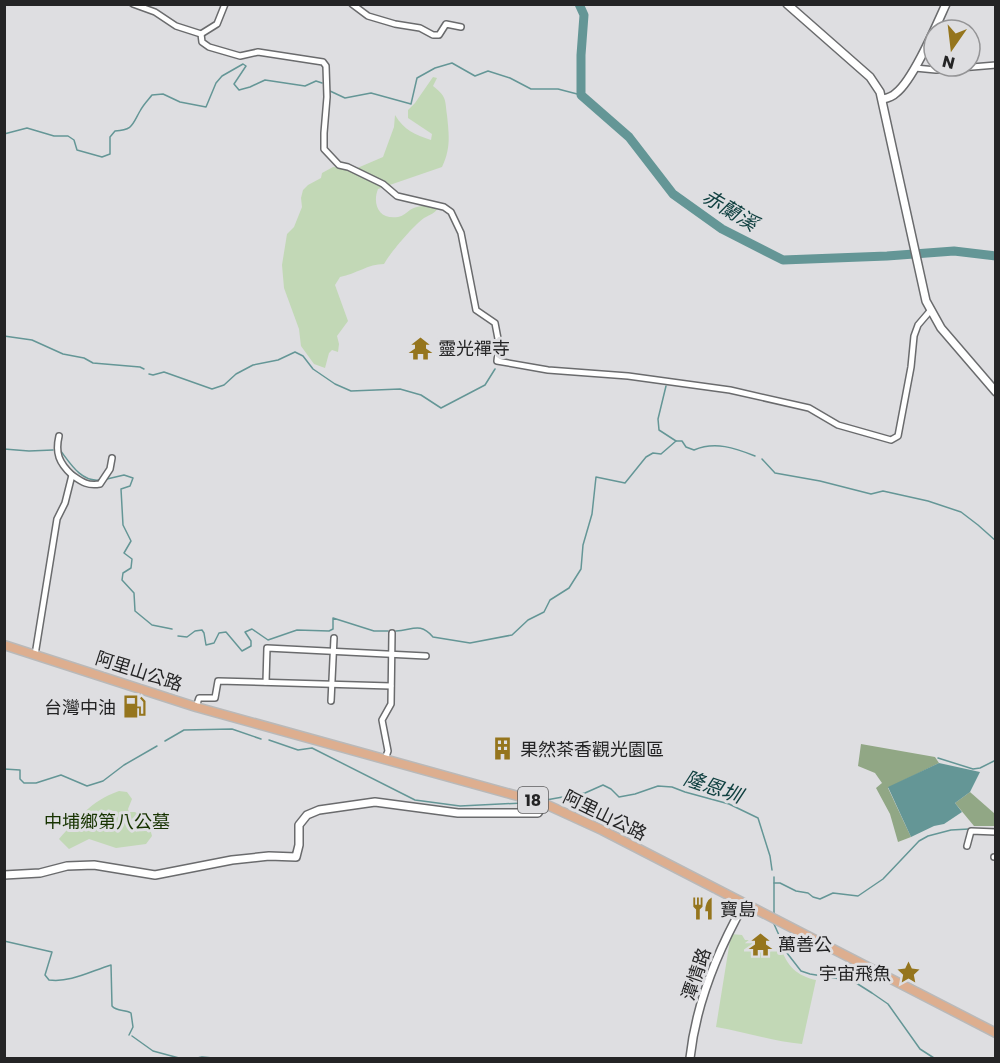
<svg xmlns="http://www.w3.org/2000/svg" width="1000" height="1063" font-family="Poppins,'Noto Sans TC',sans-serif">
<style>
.green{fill:#c2d8b6}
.forest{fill:#91a785}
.water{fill:#649696}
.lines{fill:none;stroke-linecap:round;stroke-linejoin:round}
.stream{stroke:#649696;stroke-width:1.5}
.river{stroke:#649696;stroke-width:9}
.minor-casing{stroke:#6a6b6d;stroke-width:8}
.tertiary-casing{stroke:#6a6b6d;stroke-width:10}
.primary-casing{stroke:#b9b9b9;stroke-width:11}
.minor{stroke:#fff;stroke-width:5}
.tertiary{stroke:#fff;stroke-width:7}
.primary{stroke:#ddae8f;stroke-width:8}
.labels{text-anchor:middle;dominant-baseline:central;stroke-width:6;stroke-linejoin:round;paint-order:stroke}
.shield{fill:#dedee1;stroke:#5c5c5d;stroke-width:1.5}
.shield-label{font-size:16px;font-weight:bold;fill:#242425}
.poi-label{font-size:18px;fill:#242425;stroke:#dedee1;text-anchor:start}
.street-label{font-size:18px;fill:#242425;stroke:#dedee1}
.park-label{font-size:18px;fill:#173300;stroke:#dedee1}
.water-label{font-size:20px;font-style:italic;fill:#114141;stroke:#dedee1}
</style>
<rect width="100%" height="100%" fill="#dedee1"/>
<g class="green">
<path d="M433,77L437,78L433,86C447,97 445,100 447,115C449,135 451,148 442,167L378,189C372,204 379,220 398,217C403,216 406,213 410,210C418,205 430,205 439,206C435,214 431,214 424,218C414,225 390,253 384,264C368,264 356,274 340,277L335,285L348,321L337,336L339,344L338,352L332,350L329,353L325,368L314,364L301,346L299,329L284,288L282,265L287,234L294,227L302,207L301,198L303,190L308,185L321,178L322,173L333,167L355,169L383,157L394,127L395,115C404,130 415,135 431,140L432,134L408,118V110L415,103Z"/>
<path d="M119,791L127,792L132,799L128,809L129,812H135L148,821L152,836L146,844L116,848L89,839L69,849L59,839C78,818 91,801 119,791Z"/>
<path d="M731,934L742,935L745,940H750L758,952L765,953L781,948C787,966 797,976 816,980L802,1044C773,1041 745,1032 716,1027Z"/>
</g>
<g class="forest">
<polygon points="861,744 935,757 939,763 888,788 911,837 898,842 890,814 876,788 882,783 875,773 858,766"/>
<polygon points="970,792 995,814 995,826 974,826 955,803"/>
</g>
<polygon class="water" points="939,763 980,772 970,792 955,803 962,812 944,824 934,826 911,837 888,787"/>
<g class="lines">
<g class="stream">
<polyline points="330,91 345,98 371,93 411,104 417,78 435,68 452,63 475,76 488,71 510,78 531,89 558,89 581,95"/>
<path d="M4,134L27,128L54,136H68L74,140L77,150L102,157L110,154V137L115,131C133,130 132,125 140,111C143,105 148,100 152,95L163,94L180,102L206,107L216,83L222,76L243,64L246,66L234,84L239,90L250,87L265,80L305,86L316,81L322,83"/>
<polyline points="4,336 32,340 63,354 84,358 93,363 140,367 144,369"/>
<polyline points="149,374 153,375 164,372 212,389 224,385 236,374 253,365 278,360 295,352 303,356 313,369 335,384 351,391 400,389 421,395 441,408 485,385 495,369"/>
<polyline points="666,386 658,419 659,430 676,441"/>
<polyline points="4,449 29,451 53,450"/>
<path d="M60,450C70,463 81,482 99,480"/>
<polyline points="762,459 775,473 820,481 871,494 883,491 928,501 961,512 978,525 996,541"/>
<polyline points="107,479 124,475 133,478 130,486 121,489 123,525 131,541 124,553 132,559 131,568 123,573 122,580 134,593 135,611 152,625 172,629"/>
<path d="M396,631C413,630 420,622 433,637L470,643L512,635L528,620L544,612L550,600L569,588L581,569L583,545L592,514L596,477L625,483L646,457L653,453L661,454L676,441H682L686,447L694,450C715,441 735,448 755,456"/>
<polyline points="178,636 187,637 195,631 202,630 204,633 206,645 214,643 219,633 226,632 242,651 251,646 251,641 245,632 252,629 268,640 297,630 329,631 333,629 333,618 374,631 388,631"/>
<polyline points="269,740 298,750 312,748 415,800 460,806 523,803"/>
<polyline points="165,741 184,730 232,729 261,739"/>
<polyline points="938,758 973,769 980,768 996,760"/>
<polyline points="4,769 20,770 20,779 24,783 36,783 61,775 87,786 103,781 124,765 157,746"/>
<polyline points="546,800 585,793 603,785 611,789 619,797 635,794 658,786 672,787 685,792 729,804 758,818 770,856 772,870"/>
<polyline points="774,883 780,883 796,891 808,893 813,897 820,899 833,893 858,896 883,879 919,841 928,836 951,830 969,829"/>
<polyline points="774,914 774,877"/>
<polyline points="774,924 787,953 801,971 810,974 853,981 872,993 888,1004 920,1049 934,1058"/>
<path d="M4,941L52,952L45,975L49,980C70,983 91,971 111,965L112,1006C117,1012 125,1009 131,1013L133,1027L129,1035"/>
<polyline points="132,1036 153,1051 179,1058"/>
<polyline points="197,1058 202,1057 213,1058"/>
<polyline points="252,1058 262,1058"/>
</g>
<polyline class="river" points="579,4 584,15 581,55 581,95 629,137 673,194 722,229 783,260 887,256 954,251 996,256"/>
<defs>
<g id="minor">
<polyline points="133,4 155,12 176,26 201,34 202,42 209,47 240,56 258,52 323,62 326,66 327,97 324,133 324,149 339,165 348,167 383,184 397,196 444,207 451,212 461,233 476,310 495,323 499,344 497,361 548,370 628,376 730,390 809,408 838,425 891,440 898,436 911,367 914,336 918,325 930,311"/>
<polyline points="352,4 368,16 395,24 420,28 433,35 439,35 446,24 461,27"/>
<polyline points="201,34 217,24 225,4"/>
<polyline points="915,68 936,70 996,65"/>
<path d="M59,436C55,453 59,463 72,475"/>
<path d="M35,655L57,519L65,503L72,475C82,482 87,486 100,484L110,469L112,458"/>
<polyline points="266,682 267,648 426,656"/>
<polyline points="331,701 334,638"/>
<polyline points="196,707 199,698 215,698 218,681 391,686"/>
<polyline points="385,759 388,751 382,720 391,704 392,633"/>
<polyline points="967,846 971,831 996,832"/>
<polyline points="994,857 996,857"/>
</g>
<g id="tertiary">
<polyline points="787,4 870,77 880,92 926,301 941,328 996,392"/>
<path d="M883,99C888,98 892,97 896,93C913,80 936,26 946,4"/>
<polyline points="4,875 40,873 67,866 94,865 155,875 232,860 269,856 296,857 299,845 299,825 307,815 319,810 375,802 458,813 538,813 543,803"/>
<path d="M690,1058C696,1003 717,952 744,904"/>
</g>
<polyline id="primary" points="4,645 196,707 543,803 602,830 996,1033"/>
</defs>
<use href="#minor" class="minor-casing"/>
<use href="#tertiary" class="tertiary-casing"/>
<use href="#primary" class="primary-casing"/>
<use href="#minor" class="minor"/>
<use href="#tertiary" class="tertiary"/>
<use href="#primary" class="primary"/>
</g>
<defs>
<symbol id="temple-bare" viewBox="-9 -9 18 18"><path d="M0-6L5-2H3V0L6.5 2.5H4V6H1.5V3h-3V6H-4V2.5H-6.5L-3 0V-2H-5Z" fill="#95751d" stroke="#dedee1" stroke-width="2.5" paint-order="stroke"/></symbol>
<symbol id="fuel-bare" viewBox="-9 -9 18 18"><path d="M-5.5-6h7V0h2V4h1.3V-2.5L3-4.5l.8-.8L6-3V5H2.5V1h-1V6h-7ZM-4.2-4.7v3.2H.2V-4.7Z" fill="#95751d" stroke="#dedee1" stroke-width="2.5" paint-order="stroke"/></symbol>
<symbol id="building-bare" viewBox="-9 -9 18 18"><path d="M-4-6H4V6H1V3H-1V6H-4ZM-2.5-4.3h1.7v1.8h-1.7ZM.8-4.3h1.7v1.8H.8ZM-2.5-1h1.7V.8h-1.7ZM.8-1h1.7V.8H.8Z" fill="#95751d" stroke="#dedee1" stroke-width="2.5" paint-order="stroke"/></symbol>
<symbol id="restaurant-bare" viewBox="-9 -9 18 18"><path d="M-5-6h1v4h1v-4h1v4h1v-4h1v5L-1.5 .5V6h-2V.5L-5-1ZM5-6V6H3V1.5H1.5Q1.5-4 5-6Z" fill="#95751d" stroke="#dedee1" stroke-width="2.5" paint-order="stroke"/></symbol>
<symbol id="sight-bare" viewBox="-9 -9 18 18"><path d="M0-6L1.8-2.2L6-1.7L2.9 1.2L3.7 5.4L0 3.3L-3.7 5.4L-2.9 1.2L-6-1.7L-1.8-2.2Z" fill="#95751d" stroke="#dedee1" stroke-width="2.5" paint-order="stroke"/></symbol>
</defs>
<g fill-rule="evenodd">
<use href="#temple-bare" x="404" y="332" width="33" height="33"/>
<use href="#fuel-bare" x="118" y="690" width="33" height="33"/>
<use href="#building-bare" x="486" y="732" width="33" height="33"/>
<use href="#restaurant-bare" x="686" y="892" width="33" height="33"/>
<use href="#temple-bare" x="744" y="928" width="33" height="33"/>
<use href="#sight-bare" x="892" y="956" width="33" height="33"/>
</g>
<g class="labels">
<rect class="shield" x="518" y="787" width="30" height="26" rx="4.5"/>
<g class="shield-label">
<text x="533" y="800">18</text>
</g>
<g class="poi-label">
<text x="438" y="348">靈光禪寺</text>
<text x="116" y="707" text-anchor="end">台灣中油</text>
<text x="520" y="749">果然茶香觀光園區</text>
<text x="720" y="909">寶島</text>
<text x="778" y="944">萬善公</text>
<text x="891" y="973" text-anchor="end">宇宙飛魚</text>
</g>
<g class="street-label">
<text transform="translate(139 671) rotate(18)">阿里山公路</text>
<text transform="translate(605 815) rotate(26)">阿里山公路</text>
<text transform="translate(696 974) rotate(-71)">潭情路</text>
</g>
<g class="park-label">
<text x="107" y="821">中埔鄉第八公墓</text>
</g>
<g class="water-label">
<text transform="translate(730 210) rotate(31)">赤蘭溪</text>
<text transform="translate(713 787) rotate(19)">隆恩圳</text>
</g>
</g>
<rect width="1000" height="1063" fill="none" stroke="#242425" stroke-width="12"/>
<g transform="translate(952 48) rotate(194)"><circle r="28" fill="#dedee1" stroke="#949496" stroke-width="1.5"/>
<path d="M0-4.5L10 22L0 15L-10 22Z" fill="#95751d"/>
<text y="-9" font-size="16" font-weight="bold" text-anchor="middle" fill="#242425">N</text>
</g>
</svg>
